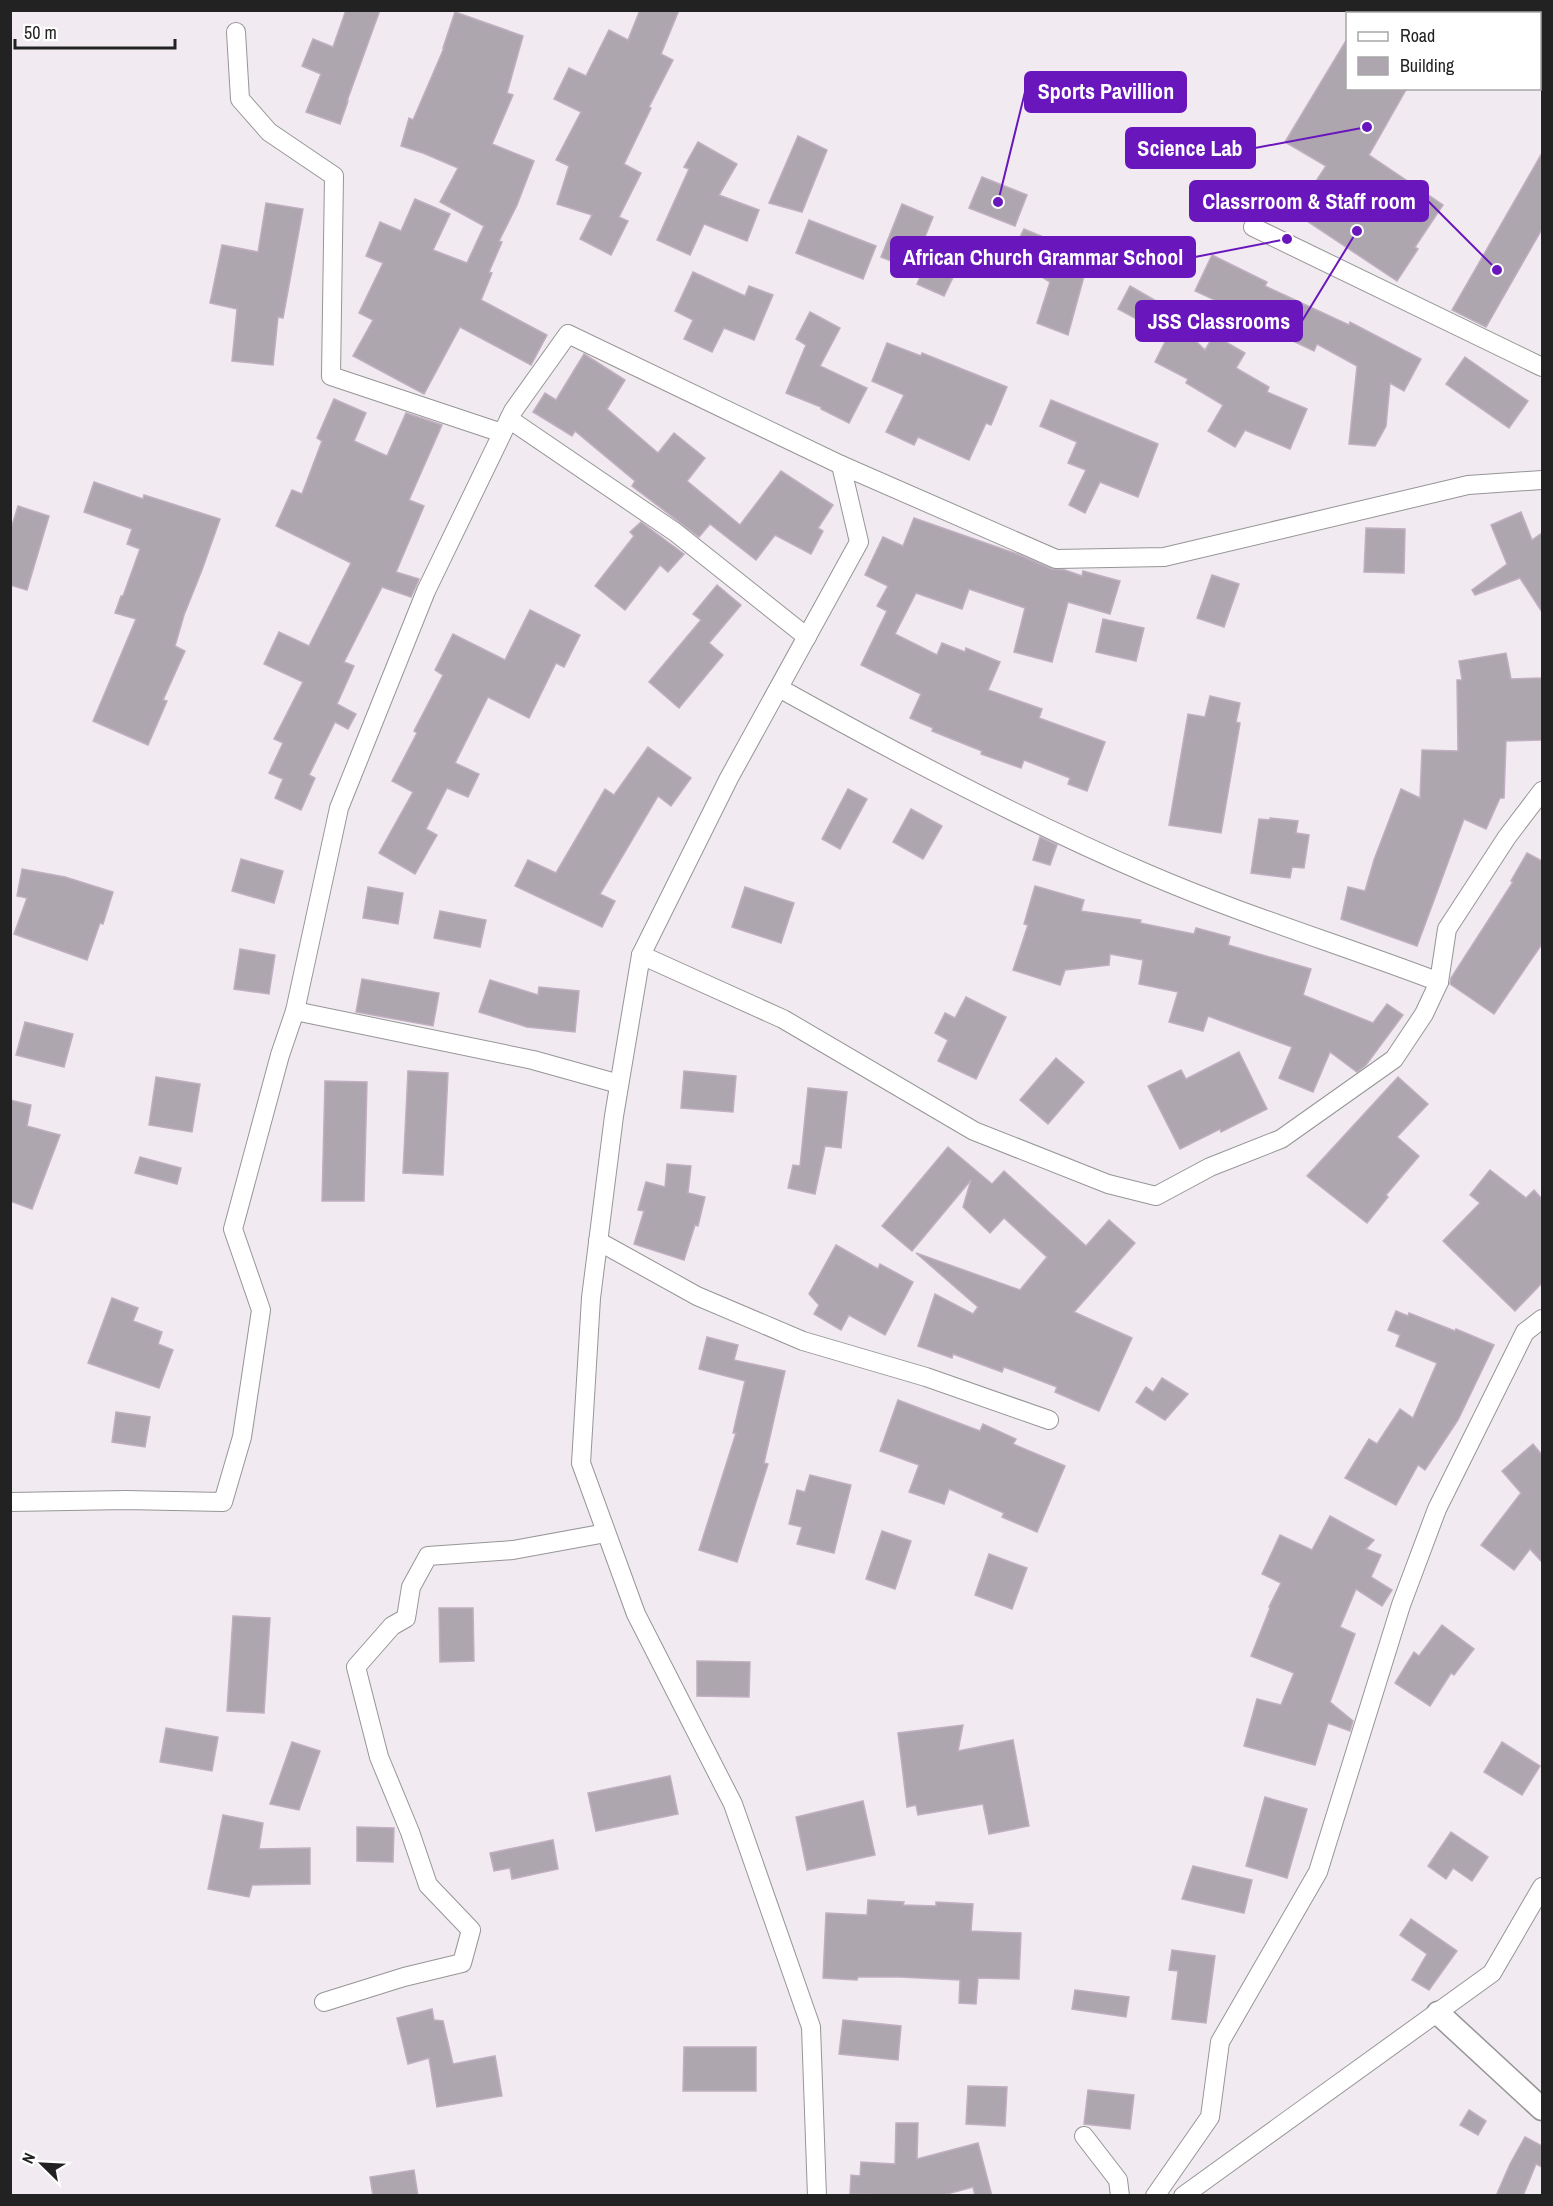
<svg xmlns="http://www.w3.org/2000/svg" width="1553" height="2206" font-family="'Archivo Narrow',sans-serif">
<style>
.building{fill:#aea6af;stroke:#c0aec1;stroke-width:1.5}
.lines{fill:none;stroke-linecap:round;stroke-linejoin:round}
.minor-casing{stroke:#969696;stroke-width:20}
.tertiary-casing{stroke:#969696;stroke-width:25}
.minor{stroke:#fff;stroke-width:18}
.tertiary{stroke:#fff;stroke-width:22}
.leader{fill:none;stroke:#6916bd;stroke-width:2}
.callout-dot{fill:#6916bd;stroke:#fff;stroke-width:2}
.callout{fill:#6916bd;stroke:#6916bd;stroke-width:2}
.callout-label{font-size:22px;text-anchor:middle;font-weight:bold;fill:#fff}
</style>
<rect width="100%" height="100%" fill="#f1eaf0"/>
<g class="building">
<polygon points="346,10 380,10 347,101 348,101 340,124 306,112 321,74 302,66 313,39 333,47"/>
<polygon points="640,10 679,10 661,54 673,60 649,107 651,108 624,164 641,173 619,217 628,221 611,255 580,239 592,215 557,204 569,166 556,160 581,112 554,99 569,68 586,76 609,30 628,40"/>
<polygon points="455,12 523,36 507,93 513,95 492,144 534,161 517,205 499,241 502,242 489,272 492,273 481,300 547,335 531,365 460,327 424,394 353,356 373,320 359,313 383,263 366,256 380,222 401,231 415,199 450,214 433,250 467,263 484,226 440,202 458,168 423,153 401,146 409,118 413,120 444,48 443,48"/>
<polygon points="1347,39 1347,88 1407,88 1369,155 1443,205 1415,247 1418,249 1397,281 1295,213 1326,166 1285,142"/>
<polygon points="798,136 827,150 802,212 769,203"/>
<polygon points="698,142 737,164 719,195 759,210 747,241 704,224 690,255 657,240 689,169 684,167"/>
<polygon points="1542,153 1542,229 1486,327 1452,310"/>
<polygon points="982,177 1027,195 1015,226 969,208"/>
<polygon points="266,203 303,209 283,318 278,317 273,365 232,361 237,309 210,303 222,245 258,252"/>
<polygon points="902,204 933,217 918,254 956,271 944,296 917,284 922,273 881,257"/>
<polygon points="809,220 876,246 863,279 796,253"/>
<polygon points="1024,229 1055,242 1054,244 1089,258 1068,335 1037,323 1050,282 1010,257"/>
<polygon points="1212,255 1267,282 1265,286 1349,325 1350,322 1421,359 1404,391 1390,383 1386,426 1375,446 1349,444 1357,366 1317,344 1314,351 1257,324 1258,320 1195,291"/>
<polygon points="693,272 745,296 749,286 773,295 754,340 724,328 712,352 684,339 693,320 675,311"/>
<polygon points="1130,286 1170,309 1167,313 1205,350 1214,335 1245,353 1236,368 1269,387 1267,392 1307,409 1290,449 1245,430 1235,447 1208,431 1223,405 1186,383 1188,379 1155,362 1168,336 1118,309"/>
<polygon points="810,312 840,328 820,366 867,388 849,423 821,409 821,407 786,393 806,345 796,339"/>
<polygon points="887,343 921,356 922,353 1007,387 991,425 986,423 969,460 918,437 914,445 886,432 904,395 872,381"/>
<polygon points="584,354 625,380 607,409 658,453 674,433 705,458 687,481 740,525 781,471 833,505 818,528 823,531 811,554 775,535 756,560 710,524 699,537 632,486 635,481 575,431 572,436 533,412 545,393 556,400"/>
<polygon points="1465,357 1528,401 1509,428 1446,384"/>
<polygon points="334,399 366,413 354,441 387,456 406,413 442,425 409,500 424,506 396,572 419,579 417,584 411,597 382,587 344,662 354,666 337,704 356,714 348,729 335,722 309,775 315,778 301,810 275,798 283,779 269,773 283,743 274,739 303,682 264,664 279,632 309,646 351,563 276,526 292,490 302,494 322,441 317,438"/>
<polygon points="1051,400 1158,444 1138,497 1100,482 1085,513 1069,505 1086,470 1068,463 1077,442 1040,426"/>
<polygon points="94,482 143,499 144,495 220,519 202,570 184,615 175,646 185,651 163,700 167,701 148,745 93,721 136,619 115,613 121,596 123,596 140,549 127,544 132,529 84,512"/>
<polygon points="18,506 49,516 27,590 10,585 10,532"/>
<polygon points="1521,512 1532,540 1542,533 1542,612 1520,578 1475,595 1472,590 1507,564 1491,525"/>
<polygon points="914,518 1017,554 1052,569 1065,570 1082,576 1083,571 1120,581 1110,614 1068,602 1052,662 1014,652 1025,608 969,589 962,609 916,593 895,634 937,655 942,643 965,652 966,648 1000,662 988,690 1042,709 1039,718 1105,742 1087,791 1068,784 1070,778 1024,760 1021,768 981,754 982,751 932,731 933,728 910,718 921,694 861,665 887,611 877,606 888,586 865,575 883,537 903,546"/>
<polygon points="641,522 684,554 668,572 660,565 625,610 595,586 634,536 630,532"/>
<polygon points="1366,528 1405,529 1404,573 1364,572"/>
<polygon points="1212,575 1239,584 1224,627 1197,618"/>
<polygon points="717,585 741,605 709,643 723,655 679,708 649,682 701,620 693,614"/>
<polygon points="530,610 580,635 564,667 556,663 529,718 488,697 455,763 479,774 468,797 447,788 426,829 437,835 415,874 379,853 413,792 392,781 417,733 414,731 443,675 435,670 453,634 505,660"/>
<polygon points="1103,619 1144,628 1136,661 1096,652"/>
<polygon points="1506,653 1511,679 1542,678 1542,740 1506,741 1504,798 1500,798 1486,829 1464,819 1417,946 1341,919 1348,887 1365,891 1374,860 1401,789 1420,798 1422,750 1458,751 1457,680 1462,680 1459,661"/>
<polygon points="1210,696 1240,703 1236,722 1240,723 1221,833 1169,825 1188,714 1205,717"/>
<polygon points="648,747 691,778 671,806 658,796 600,894 615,901 602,927 515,886 528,860 556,873 605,789 614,795"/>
<polygon points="848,789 867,799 840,849 822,839"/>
<polygon points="911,809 942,826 923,859 893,842"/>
<polygon points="1270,818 1298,821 1296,833 1309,835 1304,868 1292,867 1290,878 1251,873 1259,819 1270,820"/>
<polygon points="1040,837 1057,845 1050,865 1033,860"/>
<polygon points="1527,853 1542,861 1542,944 1494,1014 1450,984 1451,978 1513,882 1511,881"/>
<polygon points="241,859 283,871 274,903 232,891"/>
<polygon points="22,869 65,877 113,892 103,924 100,923 87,960 14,934 27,898 17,896"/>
<polygon points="1035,886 1084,900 1081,911 1141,920 1140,923 1194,934 1196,928 1230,937 1228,945 1311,969 1303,995 1373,1023 1387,1004 1403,1015 1366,1065 1357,1072 1330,1052 1313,1092 1279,1078 1292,1047 1208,1016 1203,1031 1169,1022 1178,992 1139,984 1143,960 1110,954 1109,965 1065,970 1060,985 1013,970 1028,925 1024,924"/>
<polygon points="368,887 403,893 398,924 363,918"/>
<polygon points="745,887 794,903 781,943 732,927"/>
<polygon points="440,911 486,920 480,947 434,938"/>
<polygon points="240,949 275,955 269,994 234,989"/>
<polygon points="362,979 439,993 433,1026 356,1012"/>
<polygon points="490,980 538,995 539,987 579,991 575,1032 527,1027 479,1012"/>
<polygon points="966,997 1006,1017 976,1079 938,1061 948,1040 935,1033 945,1013 955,1018"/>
<polygon points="25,1022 73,1034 64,1067 16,1055"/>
<polygon points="1239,1052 1267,1109 1221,1132 1220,1129 1180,1149 1148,1086 1181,1070 1186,1079"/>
<polygon points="1056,1058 1084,1082 1048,1124 1020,1100"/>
<polygon points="408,1071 448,1073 443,1175 403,1173"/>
<polygon points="684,1071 736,1076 733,1112 681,1108"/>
<polygon points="156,1077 200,1084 192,1132 149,1125"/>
<polygon points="1398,1077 1428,1104 1397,1137 1419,1156 1386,1195 1388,1197 1367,1223 1307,1176"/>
<polygon points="325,1081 367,1082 364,1201 322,1201"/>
<polygon points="808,1088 847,1092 841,1148 825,1146 815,1194 788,1188 793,1165 800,1166"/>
<polygon points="10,1100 31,1105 27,1126 60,1135 32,1209 10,1201"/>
<polygon points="948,1147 992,1184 1004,1171 1086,1246 1109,1220 1135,1243 1074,1312 1132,1338 1099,1411 1055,1392 1057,1387 1004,1367 1002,1372 953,1354 952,1358 918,1346 935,1294 973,1314 978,1307 916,1253 1020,1290 1047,1257 1004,1218 990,1233 963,1207 971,1180 912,1251 882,1226"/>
<polygon points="140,1157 181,1168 177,1184 135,1173"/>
<polygon points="667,1164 691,1166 688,1193 705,1197 698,1226 695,1225 684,1260 634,1244 644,1211 638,1210 646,1182 665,1187"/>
<polygon points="1490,1170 1526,1198 1534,1190 1542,1199 1542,1283 1515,1311 1443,1241 1480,1203 1470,1195"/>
<polygon points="836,1245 878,1269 880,1264 913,1282 885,1335 849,1315 841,1330 814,1314 819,1305 809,1294"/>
<polygon points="112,1298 138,1308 133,1321 162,1332 158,1344 173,1350 159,1388 88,1363"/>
<polygon points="1396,1311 1408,1316 1409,1313 1455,1331 1456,1329 1494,1345 1458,1420 1425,1470 1418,1465 1396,1505 1345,1478 1369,1439 1377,1444 1400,1409 1413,1418 1437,1363 1396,1346 1400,1335 1388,1330"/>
<polygon points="707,1337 738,1345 734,1360 785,1371 764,1463 768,1464 737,1562 699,1550 736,1433 733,1433 745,1381 699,1369"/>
<polygon points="1162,1378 1188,1394 1165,1420 1136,1402 1146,1387 1153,1392"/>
<polygon points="898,1400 980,1431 983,1424 1016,1439 1013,1444 1065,1466 1037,1532 1002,1517 1004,1513 949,1489 944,1504 909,1492 919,1465 880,1451"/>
<polygon points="116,1412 150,1417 145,1447 112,1442"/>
<polygon points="1533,1444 1542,1455 1542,1562 1530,1549 1514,1570 1481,1545 1521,1493 1502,1471"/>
<polygon points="810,1475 851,1485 834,1553 797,1544 802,1527 789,1524 797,1490 805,1492"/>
<polygon points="1330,1516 1374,1540 1366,1549 1381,1555 1371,1577 1392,1590 1382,1606 1356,1589 1340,1627 1355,1634 1330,1702 1353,1721 1350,1731 1328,1723 1315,1765 1244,1746 1257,1699 1281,1705 1294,1673 1251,1656 1270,1608 1269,1607 1281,1583 1262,1574 1280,1535 1312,1550"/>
<polygon points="882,1531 911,1541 895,1589 866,1579"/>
<polygon points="989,1554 1027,1568 1012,1609 975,1595"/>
<polygon points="439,1608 473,1608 474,1661 440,1662"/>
<polygon points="233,1616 270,1618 264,1713 227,1711"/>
<polygon points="1442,1625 1474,1649 1454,1675 1451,1673 1430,1706 1395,1683 1414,1652 1419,1656"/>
<polygon points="697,1661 750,1662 749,1697 697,1696"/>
<polygon points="963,1725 958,1751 1013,1740 1029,1826 989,1834 983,1804 918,1815 916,1805 907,1807 898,1733"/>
<polygon points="166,1728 218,1737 212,1771 160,1762"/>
<polygon points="292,1742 320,1751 299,1810 270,1804"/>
<polygon points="1502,1742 1540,1766 1522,1795 1484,1772"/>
<polygon points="670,1776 678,1814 596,1831 588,1793"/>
<polygon points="1265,1797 1307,1809 1287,1878 1246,1866"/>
<polygon points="863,1801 875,1855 807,1870 796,1817"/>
<polygon points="223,1815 263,1823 259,1849 310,1848 310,1884 252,1885 249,1897 208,1889"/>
<polygon points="357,1827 394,1828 393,1862 357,1861"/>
<polygon points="1451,1832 1488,1857 1472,1881 1453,1868 1446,1879 1428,1866"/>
<polygon points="553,1840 558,1869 512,1879 510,1868 494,1871 490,1853"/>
<polygon points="1193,1866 1252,1880 1244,1913 1182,1899"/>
<polygon points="868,1900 904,1902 903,1905 936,1906 936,1902 973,1904 971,1931 1021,1933 1019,1979 978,1978 976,2004 959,2003 960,1980 900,1977 858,1977 857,1980 823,1978 826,1913 867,1915"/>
<polygon points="1411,1919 1457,1951 1429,1990 1412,1980 1427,1954 1400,1935"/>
<polygon points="1172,1950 1215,1956 1206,2023 1172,2019 1178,1971 1169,1970"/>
<polygon points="1075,1990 1129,1997 1126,2017 1072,2009"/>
<polygon points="432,2009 434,2020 443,2021 453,2064 495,2056 502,2096 437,2107 429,2058 408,2064 397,2018"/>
<polygon points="843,2020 901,2026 898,2060 839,2054"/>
<polygon points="684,2047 756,2047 756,2091 683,2091"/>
<polygon points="968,2086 1007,2087 1005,2126 966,2124"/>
<polygon points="1088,2090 1134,2095 1130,2129 1084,2124"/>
<polygon points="1469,2110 1486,2121 1478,2135 1460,2125"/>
<polygon points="896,2123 918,2123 917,2159 978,2143 992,2196 975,2196 973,2187 940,2196 850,2194 851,2175 860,2176 861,2162 895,2164"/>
<polygon points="1525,2137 1542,2146 1542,2167 1536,2164 1523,2196 1496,2196 1510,2164"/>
<polygon points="414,2170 418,2196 373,2196 370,2177"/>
</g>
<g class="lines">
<defs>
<g id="minor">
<polyline points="236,32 240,99 269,132 334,176 331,376 502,433"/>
<polyline points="1253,227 1542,367"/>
<polyline points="509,419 675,532 807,637"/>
<path d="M779,688C899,755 1022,820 1148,874C1243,915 1342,945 1439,982"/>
<polyline points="641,955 783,1019 974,1131 1108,1184 1156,1196 1210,1167 1281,1139 1394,1059 1424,1014 1439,982 1447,929 1507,837 1542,791"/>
<polyline points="295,1011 339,808 426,591 513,411 568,334 841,465"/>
<polyline points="598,1241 697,1296 803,1341 926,1377 1049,1420"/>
<polyline points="10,1502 126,1500 223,1502 242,1437 261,1310 233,1229 280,1055 295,1011 533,1060 619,1084"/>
<polyline points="324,2002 404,1977 462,1963 471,1930 428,1885 410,1832 379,1757 356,1667 392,1626 406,1618 411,1587 428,1556 513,1550 606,1533"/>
<polyline points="1084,2136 1118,2180 1120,2196"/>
<polyline points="817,2196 811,2027 733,1804 636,1614 581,1463 591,1298 614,1116 641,955 729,778 859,542 841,465 1056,559 1164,557 1468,485 1542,480"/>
<polyline points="1155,2196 1210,2117 1220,2042 1318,1872 1401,1605 1437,1509 1525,1332 1542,1319"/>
<polyline points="1183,2196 1492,1973 1542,1887"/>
</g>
<polyline id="tertiary" points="1438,2013 1542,2109"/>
</defs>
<use href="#minor" class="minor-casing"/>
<use href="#tertiary" class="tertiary-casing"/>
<use href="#minor" class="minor"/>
<use href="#tertiary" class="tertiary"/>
</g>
<path class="leader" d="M998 202L1025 92M1367 127L1255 148M1497 270L1428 201M1287 239L1195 257M1357 231L1302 321"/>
<g class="callout-dot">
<circle cx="998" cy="202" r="6"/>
<circle cx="1367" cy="127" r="6"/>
<circle cx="1497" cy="270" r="6"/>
<circle cx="1287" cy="239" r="6"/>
<circle cx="1357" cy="231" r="6"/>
</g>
<g class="callout">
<rect x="1025" y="72" width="161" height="40" rx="6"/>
<rect x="1126" y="128" width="129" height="40" rx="6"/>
<rect x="1190" y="181" width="238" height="40" rx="6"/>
<rect x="891" y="237" width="304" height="40" rx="6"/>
<rect x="1136" y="301" width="166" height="40" rx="6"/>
</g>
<g class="callout-label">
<text x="1106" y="99">Sports Pavillion</text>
<text x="1190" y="156">Science Lab</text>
<text x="1309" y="209">Classrroom &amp; Staff room</text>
<text x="1043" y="265">African Church Grammar School</text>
<text x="1219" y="329">JSS Classrooms</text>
</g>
<rect width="1553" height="2206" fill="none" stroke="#222222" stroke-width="24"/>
<rect x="1346" y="12" width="195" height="78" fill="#ffffff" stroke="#a7a7a7" stroke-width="1.5"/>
<rect x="1358" y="32" width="30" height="9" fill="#ffffff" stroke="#a7a7a7" stroke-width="1.5"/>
<text x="1400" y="42" font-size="18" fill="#222222">Road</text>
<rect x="1358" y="57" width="30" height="18" fill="#aea6af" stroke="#a7a7a7" stroke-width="1.5"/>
<text x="1400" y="72" font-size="18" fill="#222222">Building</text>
<g transform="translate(42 2164) rotate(294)" stroke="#ffffff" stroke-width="4.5" paint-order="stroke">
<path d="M0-4.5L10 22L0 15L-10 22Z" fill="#222222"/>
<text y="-9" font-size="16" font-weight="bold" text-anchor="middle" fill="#222222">N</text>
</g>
<path d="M15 39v9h160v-9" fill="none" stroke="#222222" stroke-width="3"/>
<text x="24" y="39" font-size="18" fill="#222222" stroke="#ffffff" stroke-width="4.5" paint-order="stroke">50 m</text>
</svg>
